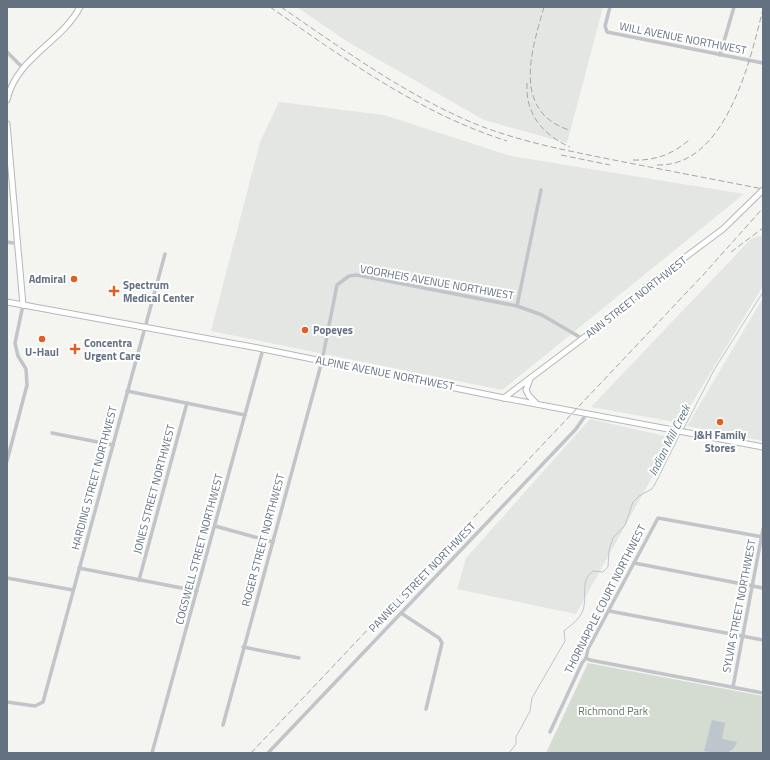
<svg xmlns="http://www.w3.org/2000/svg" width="770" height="760" font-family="'Titillium Web',sans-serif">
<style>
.built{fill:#e4e6e3}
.green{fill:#d4dbd1}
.water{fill:#bcc6cc}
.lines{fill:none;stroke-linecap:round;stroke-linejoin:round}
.stream{stroke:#bcc6cc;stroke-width:1}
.secondary-casing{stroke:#b4b8bc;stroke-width:7}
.street{stroke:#c1c4c8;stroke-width:3.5}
.secondary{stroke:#fff;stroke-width:5}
.rail{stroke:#a2a7ad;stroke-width:1;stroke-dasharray:6 3;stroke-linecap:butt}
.poi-dot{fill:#e35f21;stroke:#fff;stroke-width:1.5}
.labels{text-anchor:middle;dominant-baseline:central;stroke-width:4;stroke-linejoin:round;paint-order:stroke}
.street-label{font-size:11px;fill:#637181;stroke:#fff}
.poi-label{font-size:11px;font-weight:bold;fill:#637181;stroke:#fff;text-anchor:start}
.park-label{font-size:11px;fill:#647862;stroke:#fff}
.water-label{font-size:12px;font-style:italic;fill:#637a85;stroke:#fff}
</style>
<rect width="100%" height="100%" fill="#f4f4f0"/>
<g class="built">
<polygon points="297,7 603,7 567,143 484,120 348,42"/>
<polygon points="279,102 384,115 511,156 744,194 502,390 211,331 260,142"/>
<polygon points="763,235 763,286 680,423 591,407 751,239"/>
<polygon points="763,298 763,441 687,426"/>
<polygon points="590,419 674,438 576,614 457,589 466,558"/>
</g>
<polygon class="green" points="588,663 763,696 763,753 546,753"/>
<path class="water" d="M712,720L725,723L722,739L737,742C732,757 716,754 704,751Z"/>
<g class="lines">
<g class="stream">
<polyline points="683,430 714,370 763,292"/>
<polyline points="501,753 502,753"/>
<path d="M509,753L516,744V737L530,711L532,698L565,641L564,631C571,625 580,619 583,610C588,595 579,582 593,571L603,572L608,567L609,550L613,538L625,525L633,502L639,496L652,489L655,484L680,434"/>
</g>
<defs>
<g id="secondary">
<path d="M7,100C16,58 61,43 80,7"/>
<polyline points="7,124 23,305"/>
<polyline points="7,302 258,348 504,398 763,447"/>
<polyline points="530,379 526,390 529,396 535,402"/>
<polyline points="504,398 606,321 648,285 723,229 763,190"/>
</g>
</defs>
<use href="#secondary" class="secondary-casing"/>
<g class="street">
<polyline points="610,7 605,26 607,32 763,63"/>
<polyline points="7,52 23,68"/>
<polyline points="720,55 734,7"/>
<polyline points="7,242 19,244"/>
<polyline points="517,306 541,190"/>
<polyline points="127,391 245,415"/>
<polyline points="52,433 113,445"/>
<polyline points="7,461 27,385 26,369 18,356 15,343 23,305"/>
<polyline points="215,526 273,542"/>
<polyline points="634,563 763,588"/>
<polyline points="79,568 197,591"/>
<polyline points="7,578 73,590"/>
<polyline points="139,580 187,403"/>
<polyline points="609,611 763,640"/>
<polyline points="401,613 439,638 442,643 426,709"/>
<polyline points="243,647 299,658"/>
<polyline points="586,658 590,660 763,693"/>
<polyline points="733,687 763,529"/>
<polyline points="7,702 35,706 43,702 165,254"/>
<polyline points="223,725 322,361 337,285 349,276 357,275 517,306 542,315 583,339"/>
<polyline points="550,732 582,663 586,658 588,649 658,518 763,537"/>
<polyline points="152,753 263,349"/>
<polyline points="268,753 576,429 587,413"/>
</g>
<use href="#secondary" class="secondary"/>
<g class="rail">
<path d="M270,7C345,59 419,113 507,141"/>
<path d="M281,7C344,50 407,96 478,125C524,143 574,152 624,162C670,171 717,180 763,189"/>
<path d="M544,7C532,49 511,111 569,130"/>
<path d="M527,83C525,114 543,135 570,147"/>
<polyline points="561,155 610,165"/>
<path d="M633,160C655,161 673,154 689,140"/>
<path d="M657,165C726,167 750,61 763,9"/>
<polyline points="731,252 763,228"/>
<polyline points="251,753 704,274 763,208"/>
</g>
</g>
<g class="poi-dot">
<circle cx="74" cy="279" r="4"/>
<path d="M112 285h4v4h4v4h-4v4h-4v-4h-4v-4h4z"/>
<circle cx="305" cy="330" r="4"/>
<circle cx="42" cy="339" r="4"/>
<path d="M73 343h4v4h4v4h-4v4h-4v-4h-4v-4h4z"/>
<circle cx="720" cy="422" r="4"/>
</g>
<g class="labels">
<g class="street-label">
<text transform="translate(683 38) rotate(11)">WILL AVENUE NORTHWEST</text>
<text transform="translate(437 282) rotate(10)">VOORHEIS AVENUE NORTHWEST</text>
<text transform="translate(636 297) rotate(-38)">ANN STREET NORTHWEST</text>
<text transform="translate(385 373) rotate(11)">ALPINE AVENUE NORTHWEST</text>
<text transform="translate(94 478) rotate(-75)">HARDING STREET NORTHWEST</text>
<text transform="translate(154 489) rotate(-75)">JONES STREET NORTHWEST</text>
<text transform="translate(263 540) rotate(-75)">ROGER STREET NORTHWEST</text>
<text transform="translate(199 549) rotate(-75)">COGSWELL STREET NORTHWEST</text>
<text transform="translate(422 577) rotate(-46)">PANNELL STREET NORTHWEST</text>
<text transform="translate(605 599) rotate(-63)">THORNAPPLE COURT NORTHWEST</text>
<text transform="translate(739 606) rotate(-79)">SYLVIA STREET NORTHWEST</text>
</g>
<g class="poi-label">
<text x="66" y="279" text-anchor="end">Admiral</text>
<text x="123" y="285">Spectrum<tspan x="123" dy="13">Medical Center</tspan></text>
<text x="313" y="330">Popeyes</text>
<text x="84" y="343">Concentra<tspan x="84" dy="13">Urgent Care</tspan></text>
<text x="42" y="352" text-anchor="middle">U-Haul</text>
<text x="720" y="435" text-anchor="middle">J&amp;H Family<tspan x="720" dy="13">Stores</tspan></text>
</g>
<g class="park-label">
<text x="613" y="711">Richmond Park</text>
</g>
<g class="water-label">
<text transform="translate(669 440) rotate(-63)">Indian Mill Creek</text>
</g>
</g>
<rect width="770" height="760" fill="none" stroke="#637181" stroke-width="16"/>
</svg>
